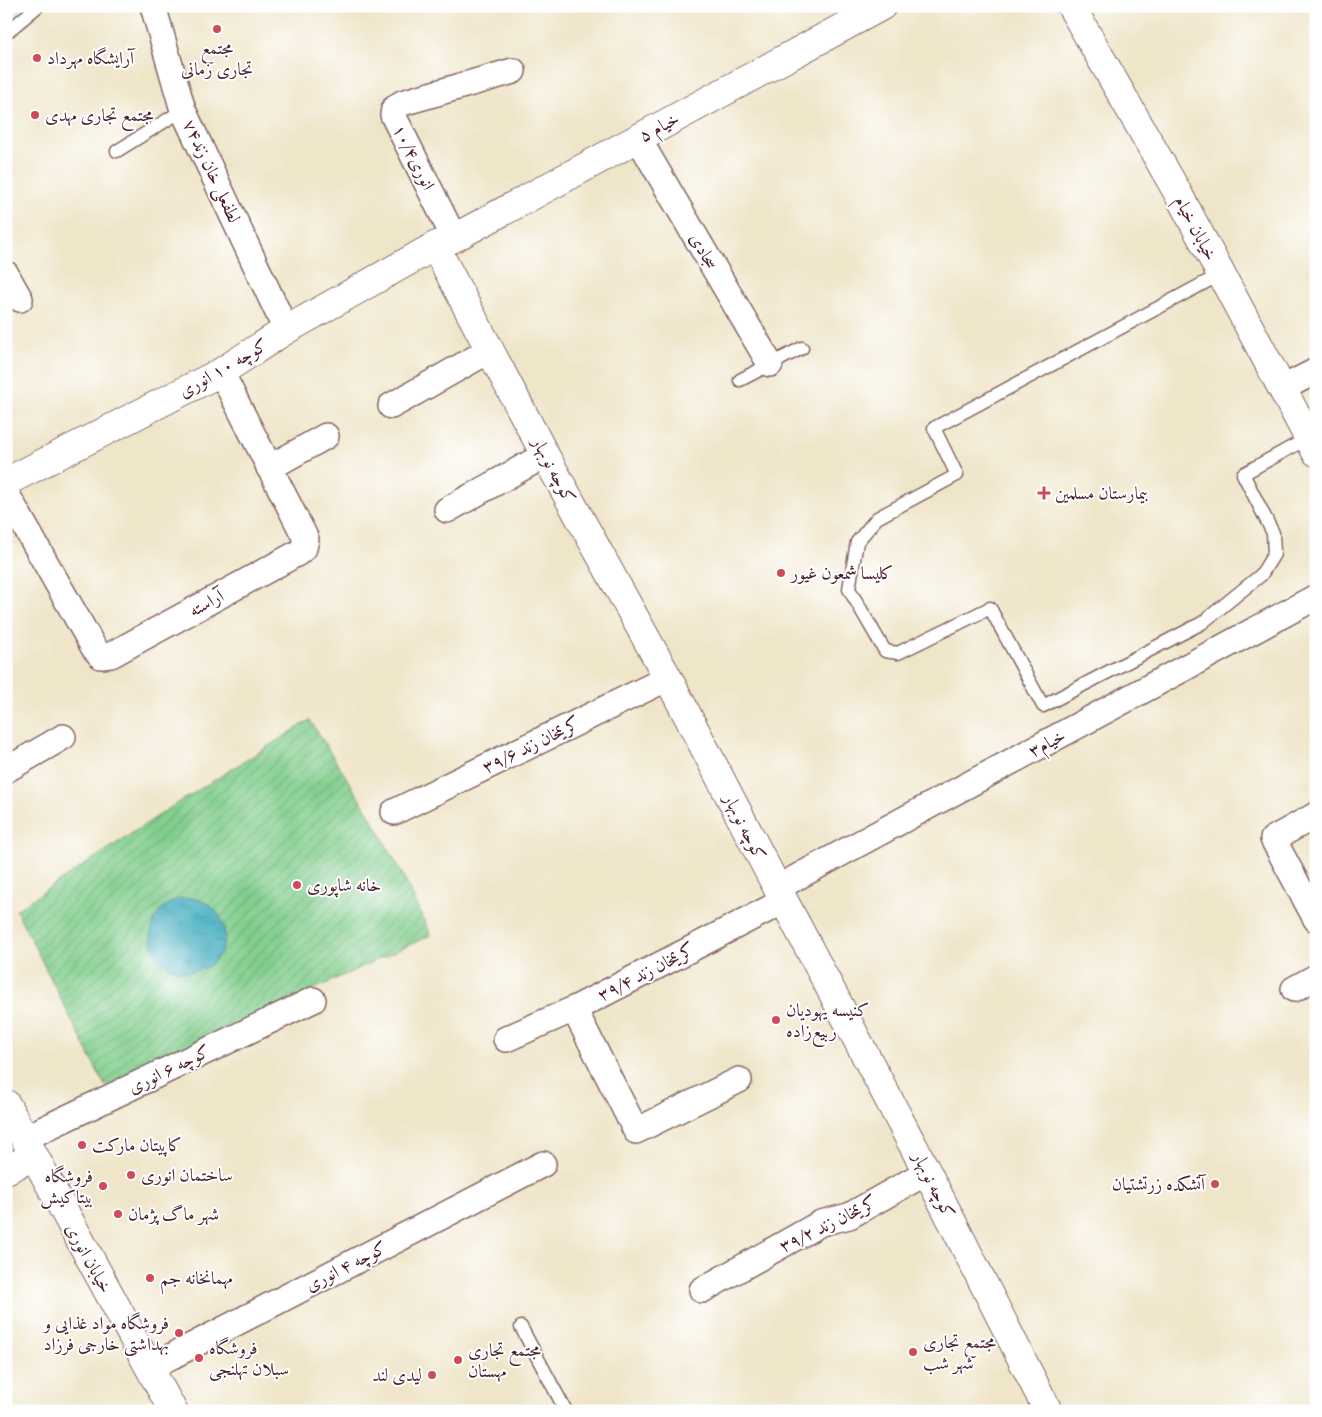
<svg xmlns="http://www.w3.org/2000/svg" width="1322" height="1417" font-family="'IM FELL Great Primer',Amiri,serif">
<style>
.garden{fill:url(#garden-furrows);stroke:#66765c}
.water{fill:url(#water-ripples);stroke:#446474}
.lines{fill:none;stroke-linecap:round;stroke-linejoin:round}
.service-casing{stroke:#846462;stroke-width:15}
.minor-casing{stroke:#846462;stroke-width:28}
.tertiary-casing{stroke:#846462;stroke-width:30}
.service{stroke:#fff;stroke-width:12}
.minor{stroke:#fff;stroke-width:25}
.tertiary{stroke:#fff;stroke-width:28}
.poi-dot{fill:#d1495b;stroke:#fff;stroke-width:2}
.labels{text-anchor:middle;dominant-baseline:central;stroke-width:4;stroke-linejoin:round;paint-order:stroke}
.poi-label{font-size:18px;fill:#4a1f2b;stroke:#fff;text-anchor:start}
.street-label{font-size:18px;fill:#4a1f2b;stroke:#fff}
</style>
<defs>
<pattern id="garden-furrows" width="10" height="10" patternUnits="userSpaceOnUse" patternTransform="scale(1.25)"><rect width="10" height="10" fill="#81ce8d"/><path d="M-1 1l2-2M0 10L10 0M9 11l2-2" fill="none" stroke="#71b07a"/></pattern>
<pattern id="water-ripples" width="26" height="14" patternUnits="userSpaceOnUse" patternTransform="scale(1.25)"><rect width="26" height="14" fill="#3eaabd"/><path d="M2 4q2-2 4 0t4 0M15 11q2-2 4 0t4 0" fill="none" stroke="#368a9a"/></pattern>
</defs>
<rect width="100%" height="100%" fill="#fff"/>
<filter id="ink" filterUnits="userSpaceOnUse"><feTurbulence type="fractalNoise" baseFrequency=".02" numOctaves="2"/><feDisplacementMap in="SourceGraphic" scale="10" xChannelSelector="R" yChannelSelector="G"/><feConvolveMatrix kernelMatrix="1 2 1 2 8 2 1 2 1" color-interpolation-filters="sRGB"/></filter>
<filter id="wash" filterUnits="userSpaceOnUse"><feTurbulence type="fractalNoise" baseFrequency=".0096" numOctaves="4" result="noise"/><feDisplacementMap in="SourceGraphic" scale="20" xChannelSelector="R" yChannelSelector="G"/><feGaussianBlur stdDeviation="1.12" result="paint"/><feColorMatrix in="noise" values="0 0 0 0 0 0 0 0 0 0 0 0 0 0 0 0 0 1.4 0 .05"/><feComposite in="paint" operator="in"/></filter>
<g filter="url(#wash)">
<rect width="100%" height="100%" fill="#efe5c9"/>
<polygon class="garden" points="310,720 368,812 400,869 431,935 105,1086 16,910 173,806"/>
<circle class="water" cx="188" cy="935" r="37"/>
</g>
<g filter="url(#ink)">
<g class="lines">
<defs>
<g id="service">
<polyline points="6,33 38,6"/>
<polyline points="117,151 183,110"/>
<polyline points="1221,274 934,428 957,475 877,518 857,542 849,589 885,651 898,653 990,608 1043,706 1202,623 1261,575 1274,554 1273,533 1243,474 1308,438"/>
<polyline points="740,380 802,348"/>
<polyline points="521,1327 566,1411"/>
</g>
<g id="minor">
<polyline points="153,6 183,110 286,330"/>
<polyline points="638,138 770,364"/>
<polyline points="454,238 393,115 394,109 402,103 513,71"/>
<polyline points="6,274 20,299"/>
<polyline points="1281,389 1316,371"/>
<polyline points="391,406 490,350"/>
<polyline points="269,468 326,436"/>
<polyline points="6,493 94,648 101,656 111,655 298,553 304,548 306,539 221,372"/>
<polyline points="447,510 545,455"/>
<polyline points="6,770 63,737"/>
<polyline points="394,812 668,678"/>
<polyline points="1316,815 1273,839 1316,919"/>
<polyline points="777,888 1316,597"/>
<polyline points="1294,989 1316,977"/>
<polyline points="574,1009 636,1131 739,1080"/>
<polyline points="506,1039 574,1009 784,901"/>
<polyline points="25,1138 313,1000"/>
<polyline points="702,1290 821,1223 849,1216 927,1172"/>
<polyline points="149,1368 543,1164"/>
</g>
<g id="tertiary">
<polyline points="1071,6 1175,188 1316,452"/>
<polyline points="435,246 545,455 668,678 784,901 927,1172 1048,1411"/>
<polyline points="6,482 221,372 286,330 435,246 454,238 882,6"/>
<polyline points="6,1104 173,1411"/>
<polyline points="6,1170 34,1156"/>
</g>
</defs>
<use href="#service" class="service-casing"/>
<use href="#minor" class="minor-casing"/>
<use href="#tertiary" class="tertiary-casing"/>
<use href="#service" class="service"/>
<use href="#minor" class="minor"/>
<use href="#tertiary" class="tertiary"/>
</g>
</g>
<g class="poi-dot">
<circle cx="217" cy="29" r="5"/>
<circle cx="37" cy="58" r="5"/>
<circle cx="35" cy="115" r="5"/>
<path d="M1041.5 485.5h5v5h5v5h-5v5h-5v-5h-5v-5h5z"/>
<circle cx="781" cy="573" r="5"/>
<circle cx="297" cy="885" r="5"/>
<circle cx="776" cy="1020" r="5"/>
<circle cx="82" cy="1145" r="5"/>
<circle cx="131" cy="1175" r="5"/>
<circle cx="1215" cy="1184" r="5"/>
<circle cx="103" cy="1186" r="5"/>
<circle cx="118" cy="1214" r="5"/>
<circle cx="150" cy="1278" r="5"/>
<circle cx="179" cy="1333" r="5"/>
<circle cx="913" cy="1352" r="5"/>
<circle cx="199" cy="1358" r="5"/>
<circle cx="458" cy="1360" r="5"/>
<circle cx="432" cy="1375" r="5"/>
</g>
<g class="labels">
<g class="poi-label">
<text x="217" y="48" text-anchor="middle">مجتمع<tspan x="217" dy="21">تجاری زمانی</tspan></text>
<text x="47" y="58">آرایشگاه مهرداد</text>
<text x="45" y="115">مجتمع تجاری مهدی</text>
<text x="1055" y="493">بیمارستان مسلمین</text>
<text x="791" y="573">کلیسا شمعون غیور</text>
<text x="307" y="885">خانه شاپوری</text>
<text x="786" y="1010">کنیسه یهودیان<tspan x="786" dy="21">ربیع‌زاده</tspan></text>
<text x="92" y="1145">کاپیتان مارکت</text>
<text x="141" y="1175">ساختمان انوری</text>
<text x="93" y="1176" text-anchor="end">فروشگاه<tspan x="93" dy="21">بیتاکیش</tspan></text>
<text x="1205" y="1184" text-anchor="end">آتشکده زرتشتیان</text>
<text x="128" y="1214">شهر ماگ پژمان</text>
<text x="160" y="1278">مهمانخانه جم</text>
<text x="169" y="1323" text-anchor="end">فروشگاه مواد غذایی و<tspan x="169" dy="21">بهداشتی خارجی فرزاد</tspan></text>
<text x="923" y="1342">مجتمع تجاری<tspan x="923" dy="21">شهر شب</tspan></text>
<text x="209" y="1348">فروشگاه<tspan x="209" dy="21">سبلان تهلنجی</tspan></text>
<text x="468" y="1350">مجتمع تجاری<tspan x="468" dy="21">مهستان</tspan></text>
<text x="422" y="1375" text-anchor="end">لیدی لند</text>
</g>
<g class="street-label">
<text transform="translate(659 127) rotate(-28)">۵ خیام</text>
<text transform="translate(414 157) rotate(63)">انوری۱۰/۴</text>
<text transform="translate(212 171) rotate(65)">لطفعلی خان زند۷۴</text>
<text transform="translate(1196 228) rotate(62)">خیابان خیام</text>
<text transform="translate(704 251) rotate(60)">سجادی</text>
<text transform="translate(223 368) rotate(-30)">کوچه ۱۰ انوری</text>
<text transform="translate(554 470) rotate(62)">کوچه نوبهار</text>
<text transform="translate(206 603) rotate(-29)">آراسته</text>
<text transform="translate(1047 743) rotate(-28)">خیام۳</text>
<text transform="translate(531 745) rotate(-26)">کریمخان زند ۳۹/۶</text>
<text transform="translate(745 827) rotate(63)">کوچه نوبهار</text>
<text transform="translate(646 972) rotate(-27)">کریمخان زند ۳۹/۴</text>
<text transform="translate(169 1069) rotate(-26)">کوچه ۶ انوری</text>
<text transform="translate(934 1185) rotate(63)">کوچه نوبهار</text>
<text transform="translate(828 1224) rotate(-26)">کریمخان زند ۳۹/۲</text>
<text transform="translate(89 1258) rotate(61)">خیابان انوری</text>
<text transform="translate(346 1266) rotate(-27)">کوچه ۴ انوری</text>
</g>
</g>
<rect width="1322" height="1417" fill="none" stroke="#fff" stroke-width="25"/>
</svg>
